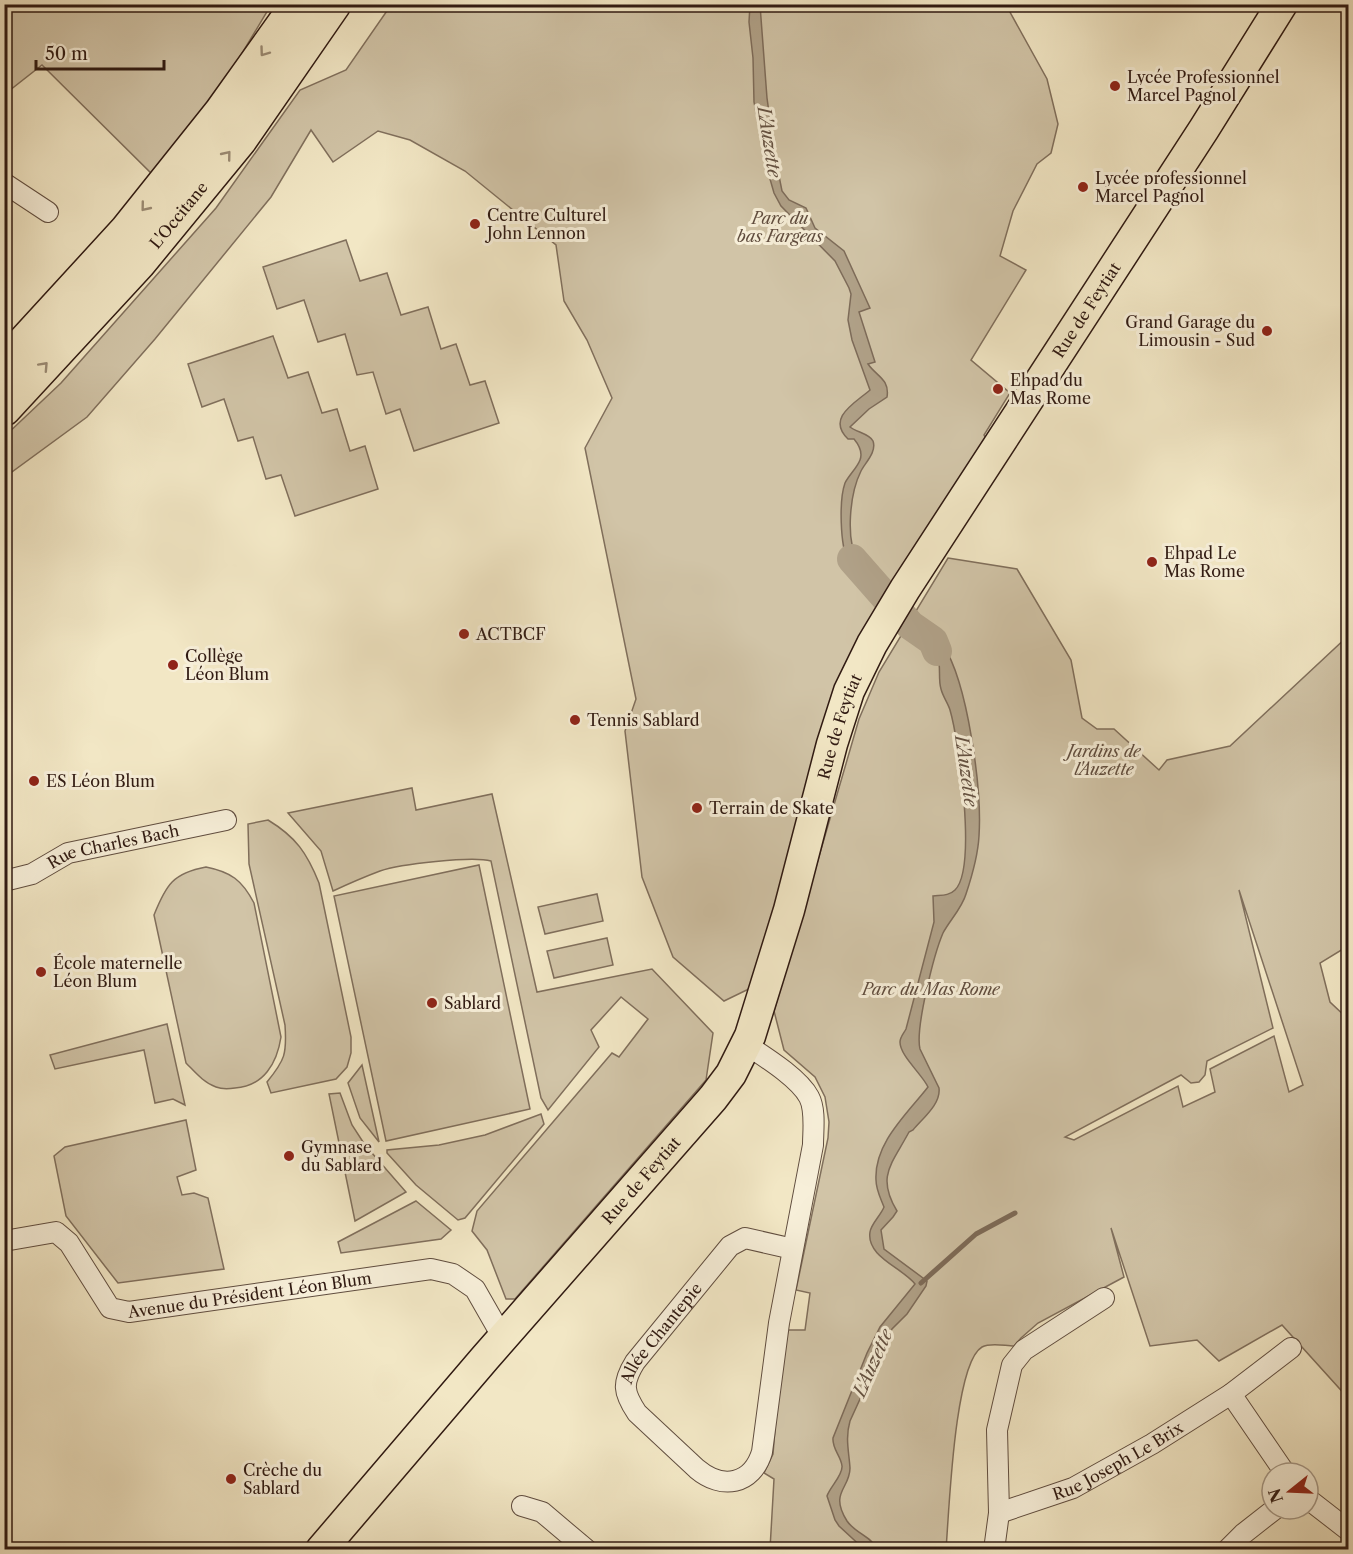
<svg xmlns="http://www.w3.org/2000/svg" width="1353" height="1554" font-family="'Libre Caslon Text',serif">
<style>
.green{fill:#d1c4a7;stroke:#806f5c;stroke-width:1.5;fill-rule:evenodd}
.water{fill:#b0a188;stroke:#7d6b59;stroke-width:1.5}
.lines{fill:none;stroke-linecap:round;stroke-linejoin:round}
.stream{stroke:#7d6b59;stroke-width:5}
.river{stroke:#b0a188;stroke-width:30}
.minor-casing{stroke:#604d3f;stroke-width:22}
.primary-casing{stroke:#301a12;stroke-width:33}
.motorway-casing{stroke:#301a12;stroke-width:36}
.minor{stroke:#f7efd9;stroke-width:20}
.primary{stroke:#f2e7c5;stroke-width:30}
.motorway{stroke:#f2e7c5;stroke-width:33}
.oneway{stroke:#9b8b74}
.poi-dot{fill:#8f2418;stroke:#f7efd9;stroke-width:2}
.labels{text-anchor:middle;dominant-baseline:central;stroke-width:6;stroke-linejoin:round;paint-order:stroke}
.poi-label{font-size:16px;fill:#301a12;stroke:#f7efd9;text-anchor:start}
.street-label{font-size:16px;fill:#301a12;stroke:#f7efd9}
.park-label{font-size:16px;font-style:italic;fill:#604d3f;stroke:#f7efd9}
.water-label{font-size:18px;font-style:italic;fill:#635041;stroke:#f7efd9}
</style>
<rect width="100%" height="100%" fill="#f2e7c5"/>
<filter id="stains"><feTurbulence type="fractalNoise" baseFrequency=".00333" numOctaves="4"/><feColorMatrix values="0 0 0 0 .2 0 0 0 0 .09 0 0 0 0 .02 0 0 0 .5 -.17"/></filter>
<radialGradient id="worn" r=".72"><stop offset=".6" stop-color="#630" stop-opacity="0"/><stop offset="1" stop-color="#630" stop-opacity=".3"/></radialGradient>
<g class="green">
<polygon points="4,5 271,5 223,85 153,175 42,65 5,94"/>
<polygon points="391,5 1006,5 1047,79 1058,124 1051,153 1037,164 1013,211 1000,256 1026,270 971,360 1010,393 984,435 989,444 844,666 753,987 724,1001 673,957 642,877 625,731 636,699 585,448 612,398 587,340 564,301 556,245 465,171 410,140 378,131 333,162 311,130 271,197 155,339 87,417 5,477 5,436 61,383 216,208 300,90 346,70"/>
<polygon points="346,240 360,281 387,273 401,315 428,307 441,349 456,344 470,385 485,381 499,423 414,451 400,409 386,414 373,372 357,375 345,334 318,342 304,300 277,309 263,267"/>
<polygon points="273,336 288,378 308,372 322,413 337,409 350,451 365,446 378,489 295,516 281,475 266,479 253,437 238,441 224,399 202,407 188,364"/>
<path d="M948,558L1017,569L1071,660L1082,718L1097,729H1114L1159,770L1167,760L1230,746L1348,636V946L1320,963L1330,1002L1348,1019V1398L1282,1325L1219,1361L1197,1340L1150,1346L1111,1228L1124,1277L1038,1323L1021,1338L1014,1346C1005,1346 991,1342 982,1347C954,1363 949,1515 946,1549H770L774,1479L764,1473L773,1454L778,1392L788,1330H805L810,1293L796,1290L828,1138L829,1122L825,1097L815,1077L784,1050L774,1011L859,719L879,672ZM1239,890L1303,1085L1289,1092L1274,1036L1210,1069L1215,1092L1183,1107L1178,1086L1074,1140L1065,1137L1181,1075L1191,1083L1199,1082L1205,1075L1207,1061L1273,1028Z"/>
<path d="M412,788L416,810L492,794L537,992L652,969L713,1033L706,1080L515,1299H506L487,1250L472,1231L477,1211L612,1053L619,1057L648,1019L621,997L591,1030L599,1047L548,1110L541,1098L491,861C472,856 400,864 380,871C364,877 348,884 333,891L321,851L288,813Z"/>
<path d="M268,820C296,837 307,853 319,883L351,1037V1053L347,1067L336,1079L271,1093L267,1082C285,1060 287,1054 285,1025L249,864L248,824Z"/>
<polygon points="479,865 530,1109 386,1141 334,896"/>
<path d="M206,867C231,872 242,880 254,903L281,1037C277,1063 264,1086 235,1088C229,1089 221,1089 216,1087C204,1083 195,1072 186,1063L154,915C166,885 173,873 206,867Z"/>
<polygon points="597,894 603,921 545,934 538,907"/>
<polygon points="607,938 613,965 554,978 547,951"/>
<polygon points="167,1024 185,1105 173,1099 155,1103 144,1050 55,1069 50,1055"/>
<polygon points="362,1065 379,1142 360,1118 348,1083"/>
<polygon points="340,1093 352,1125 365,1145 406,1192 355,1221 329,1094"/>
<polygon points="541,1114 544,1124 465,1218 458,1220 416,1185 387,1153 387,1150 439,1145 485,1135"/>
<polygon points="186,1120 196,1170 177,1177 182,1195 194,1193 208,1198 224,1269 118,1283 66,1216 54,1156 65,1147"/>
<polygon points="416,1201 451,1230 441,1239 341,1253 338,1242"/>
</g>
<g class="water">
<path d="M750,5H760L767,98L775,156L782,191L789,200L806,208L815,228L844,251L870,308L859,312L875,362L868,364C876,376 890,379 887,397L869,409L850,427C856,432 870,434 873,441C877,452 865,463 861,471C850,493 845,539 858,561C863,571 872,578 879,586L876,592C866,582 855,573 848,561C840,545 839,500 845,483C849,475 857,468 860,460C863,452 859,445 854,439H848C826,418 855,403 870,390L852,340L848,320L851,294L849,288L835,261L781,206L774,193L766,165L754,102L753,58L749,22Z"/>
<path d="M911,619C921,627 935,634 943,645C968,683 982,790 979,836C978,855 972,876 966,894C962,908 950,920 943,933C934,954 915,1029 920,1049L939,1088C941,1104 923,1118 913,1130L909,1132C892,1164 876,1176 897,1211L893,1217L881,1230L884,1249L927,1281L926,1286L907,1314L892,1329L850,1421C845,1438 849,1452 850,1468C850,1489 829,1492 847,1521C855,1533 872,1537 877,1549L865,1550L839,1526L835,1520L827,1496C830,1487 843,1475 842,1466C841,1456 832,1449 833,1438L867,1353L880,1327L915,1284C903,1268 866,1257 870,1232C871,1224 881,1215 884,1207C881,1199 876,1190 876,1180C874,1143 907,1114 928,1087C922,1074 900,1056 900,1042C900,1037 904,1033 906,1029L934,922L933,896C941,895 949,896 955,890C977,868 959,741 950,710C948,703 943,697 941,689C938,679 941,667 938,658C932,643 918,634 906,626Z"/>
</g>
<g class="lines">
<polyline class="stream" points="921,1283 976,1234 1015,1213"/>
<polyline class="river" points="852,559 910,625 933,641 937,651"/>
<defs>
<g id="minor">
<polyline points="4,183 48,212"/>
<path id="s1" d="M4,881L32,874L68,853L226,820"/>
<path id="s2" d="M747,1045C765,1057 799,1078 809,1097C816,1110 813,1131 813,1145L779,1323L762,1452C752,1485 722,1490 697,1469L637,1413C623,1392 622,1383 635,1362L730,1246L745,1238L793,1249"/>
<path id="s3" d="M4,1241L56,1232L69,1243L110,1308L129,1312L431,1269L453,1274L475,1289L503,1338"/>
<polyline points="1231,1394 1285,1473"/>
<polyline points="1308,1499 1348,1530"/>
<polyline points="522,1506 542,1512 587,1550"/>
<path id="s4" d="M999,1513L1073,1488L1152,1444L1231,1394L1291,1348"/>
<polyline points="994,1550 999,1513 997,1430 1012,1365 1024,1350 1104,1298"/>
<polyline points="1227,1550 1243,1534 1275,1509"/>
</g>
<g id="primary">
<path id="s5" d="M321,1550L485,1358L713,1098L731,1074L750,1036L789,910L832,744L849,691L872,644L905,589L1204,129L1282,4"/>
</g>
<g id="motorway">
<polyline points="4,364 126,231 221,112 298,4"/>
<path id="s6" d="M4,409L139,263L240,140L334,4"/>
</g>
</defs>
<use href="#minor" class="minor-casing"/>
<use href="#primary" class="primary-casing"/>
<use href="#motorway" class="motorway-casing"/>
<use href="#minor" class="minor"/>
<use href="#primary" class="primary"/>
<use href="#motorway" class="motorway"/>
</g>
<defs><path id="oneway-chevron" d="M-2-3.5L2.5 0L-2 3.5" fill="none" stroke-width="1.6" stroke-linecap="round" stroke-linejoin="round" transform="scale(1.5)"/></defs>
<g class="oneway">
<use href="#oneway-chevron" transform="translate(264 52) rotate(126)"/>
<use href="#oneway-chevron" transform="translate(227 155) rotate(-51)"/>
<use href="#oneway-chevron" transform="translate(145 207) rotate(129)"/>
<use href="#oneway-chevron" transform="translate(44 366) rotate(-47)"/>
</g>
<g class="poi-dot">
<circle cx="1115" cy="86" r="6"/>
<circle cx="1083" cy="187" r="6"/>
<circle cx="475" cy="224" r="6"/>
<circle cx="1267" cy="331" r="6"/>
<circle cx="998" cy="389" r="6"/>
<circle cx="1152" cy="562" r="6"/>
<circle cx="464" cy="634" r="6"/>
<circle cx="173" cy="665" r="6"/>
<circle cx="575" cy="720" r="6"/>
<circle cx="34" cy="781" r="6"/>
<circle cx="697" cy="808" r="6"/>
<circle cx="41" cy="972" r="6"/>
<circle cx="432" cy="1003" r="6"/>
<circle cx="289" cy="1156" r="6"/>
<circle cx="231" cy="1479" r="6"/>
</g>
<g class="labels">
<g class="poi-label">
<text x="1127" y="77">Lycée Professionnel<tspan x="1127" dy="18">Marcel Pagnol</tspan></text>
<text x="1095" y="178">Lycée professionnel<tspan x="1095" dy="18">Marcel Pagnol</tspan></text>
<text x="487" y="215">Centre Culturel<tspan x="487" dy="18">John Lennon</tspan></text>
<text x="1255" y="322" text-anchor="end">Grand Garage du<tspan x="1255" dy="18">Limousin - Sud</tspan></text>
<text x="1010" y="380">Ehpad du<tspan x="1010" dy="18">Mas Rome</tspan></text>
<text x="1164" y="553">Ehpad Le<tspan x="1164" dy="18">Mas Rome</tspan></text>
<text x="476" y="634">ACTBCF</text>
<text x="185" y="656">Collège<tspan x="185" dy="18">Léon Blum</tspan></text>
<text x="587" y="720">Tennis Sablard</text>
<text x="46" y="781">ES Léon Blum</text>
<text x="709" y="808">Terrain de Skate</text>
<text x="53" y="963">École maternelle<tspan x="53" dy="18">Léon Blum</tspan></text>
<text x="444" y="1003">Sablard</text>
<text x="301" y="1147">Gymnase<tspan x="301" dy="18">du Sablard</tspan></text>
<text x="243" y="1470">Crèche du<tspan x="243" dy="18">Sablard</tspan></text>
</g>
<g class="street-label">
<text stroke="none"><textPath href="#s6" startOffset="261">L'Occitane</textPath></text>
<text stroke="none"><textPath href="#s5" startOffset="1479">Rue de Feytiat</textPath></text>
<text stroke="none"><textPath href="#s5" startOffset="993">Rue de Feytiat</textPath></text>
<text stroke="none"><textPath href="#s1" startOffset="116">Rue Charles Bach</textPath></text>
<text stroke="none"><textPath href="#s5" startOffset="489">Rue de Feytiat</textPath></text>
<text stroke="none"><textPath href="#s3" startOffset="288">Avenue du Président Léon Blum</textPath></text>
<text stroke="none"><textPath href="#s2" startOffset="700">Allée Chantepie</textPath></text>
<text stroke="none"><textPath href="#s4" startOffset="130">Rue Joseph Le Brix</textPath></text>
</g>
<g class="park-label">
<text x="780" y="218">Parc du<tspan x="780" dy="18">bas Fargeas</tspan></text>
<text x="1104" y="751">Jardins de<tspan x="1104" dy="18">l'Auzette</tspan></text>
<text x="931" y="989">Parc du Mas Rome</text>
</g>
<g class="water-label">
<text transform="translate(769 142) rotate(81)">L'Auzette</text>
<text transform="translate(966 771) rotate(82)">L'Auzette</text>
<text transform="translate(873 1363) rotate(-66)">L'Auzette</text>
</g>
</g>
<rect width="1353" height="1554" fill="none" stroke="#f2e7c5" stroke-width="24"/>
<rect x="6" y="6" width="1341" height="1542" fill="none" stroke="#301a12" stroke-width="3"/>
<rect x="12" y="12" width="1329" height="1530" fill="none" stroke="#301a12" stroke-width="1.5"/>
<g transform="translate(1290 1491) rotate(252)"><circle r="28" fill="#f7efd9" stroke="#a79a89" stroke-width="1.5"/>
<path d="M0-4.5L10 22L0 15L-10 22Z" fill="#8f2418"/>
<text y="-9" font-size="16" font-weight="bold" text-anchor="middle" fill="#301a12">N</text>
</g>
<path d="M36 60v9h128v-9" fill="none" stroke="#301a12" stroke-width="3"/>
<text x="45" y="60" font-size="18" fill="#301a12" stroke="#f7efd9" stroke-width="4.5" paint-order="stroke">50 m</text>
<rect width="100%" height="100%" filter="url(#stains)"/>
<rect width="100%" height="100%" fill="url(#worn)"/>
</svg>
